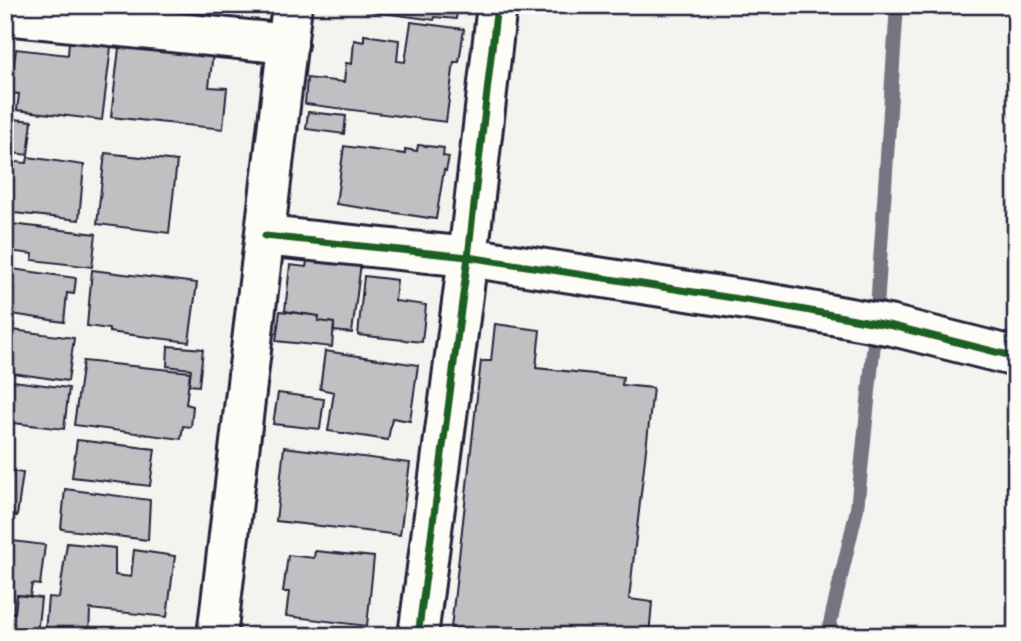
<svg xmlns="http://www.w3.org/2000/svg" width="1021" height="641" font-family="'Indie Flower',sans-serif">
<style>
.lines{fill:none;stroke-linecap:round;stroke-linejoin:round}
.stream{stroke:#757582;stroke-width:14}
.building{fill:#c0bfc2;stroke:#22223b;stroke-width:2}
.minor-casing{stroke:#22223b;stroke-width:44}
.minor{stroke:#fdfcf7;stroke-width:38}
.cycleway-casing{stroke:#fdfcf7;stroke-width:11}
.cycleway{stroke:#1b5e20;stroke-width:7}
</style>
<rect width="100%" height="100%" fill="#f4f3ef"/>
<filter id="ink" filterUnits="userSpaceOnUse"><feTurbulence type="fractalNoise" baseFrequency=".0143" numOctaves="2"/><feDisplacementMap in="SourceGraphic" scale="14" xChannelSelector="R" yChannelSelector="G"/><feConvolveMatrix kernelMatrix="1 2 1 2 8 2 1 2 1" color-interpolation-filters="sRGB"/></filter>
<g filter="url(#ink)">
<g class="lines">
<polyline class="stream" points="827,636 857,509 876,323 897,5"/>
</g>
<g class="building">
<polygon points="369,5 458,5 456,19 435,17 434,20 368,11"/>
<polygon points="411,22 464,29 459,62 454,62 446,122 305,104 307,78 344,82 346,63 352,64 354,40 364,42 364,35 399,40 397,61 405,62"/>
<polygon points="70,26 113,31 102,120 17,110 19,94 10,93 16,49 68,55"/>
<polygon points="120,39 213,53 209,87 227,88 223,129 111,117"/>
<polygon points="308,112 346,116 344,134 306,129"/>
<polygon points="5,118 32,121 28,155 5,152"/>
<polygon points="418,145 444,148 443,156 449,157 446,171 444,170 436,219 336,204 344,146 405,154 405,149 417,151"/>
<polygon points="105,153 177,161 169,233 97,224"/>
<polygon points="28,157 84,165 79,220 5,212 5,161 27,163"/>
<polygon points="11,224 96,234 92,267 32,260 33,254 8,251"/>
<polygon points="308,256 361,263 352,333 334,331 334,323 318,321 319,316 285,311 290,265 306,267"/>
<polygon points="5,268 76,278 74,294 67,293 64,322 5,313"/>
<polygon points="92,270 197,283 189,342 109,332 109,329 87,326"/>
<polygon points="364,276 397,280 395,301 426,305 422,342 358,335"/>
<polygon points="280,311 319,316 318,321 334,323 332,347 276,341"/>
<polygon points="495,324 540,330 536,368 623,377 622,385 653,388 629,599 652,602 649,636 519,636 451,628 481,361 491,361"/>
<polygon points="5,329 74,338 68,381 5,372"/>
<polygon points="168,346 203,349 199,386 189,385 191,369 167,366"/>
<polygon points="325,351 418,365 410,421 392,418 388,440 328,431 334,392 320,389"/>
<polygon points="83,361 190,372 186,404 193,406 191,427 183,426 181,439 74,425"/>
<polygon points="5,380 69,388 64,429 5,422"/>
<polygon points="278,393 324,399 320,429 273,424"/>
<polygon points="77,440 155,449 150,486 72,477"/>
<polygon points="284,447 410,463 400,535 276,521"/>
<polygon points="5,470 23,473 17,516 12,515 11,523 5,522"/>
<polygon points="65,489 150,500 148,540 61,529"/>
<polygon points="5,540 45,545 40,585 32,584 30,596 17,595 15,613 5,612"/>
<polygon points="67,543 115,548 115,575 131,577 134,550 175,556 167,617 90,609 89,636 45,633 48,597 59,598"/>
<polygon points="315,551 374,557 367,626 286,616 289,592 283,592 288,555 314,558"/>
<polygon points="17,595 41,598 37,634 5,630 5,612 15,613"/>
</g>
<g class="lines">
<defs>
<g id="minor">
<polyline points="5,15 288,44"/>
<polyline points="265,236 468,257 772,304 893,326 1016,357"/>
<polyline points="217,636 292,5"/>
<polyline points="418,636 468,257 497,5"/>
</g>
</defs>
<use href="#minor" class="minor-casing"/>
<use href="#minor" class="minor"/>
<defs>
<g id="cycleway">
<polyline points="265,236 468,257 772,304 893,326 1016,357"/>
<polyline points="418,636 468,257 497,5"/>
</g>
</defs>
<use href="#cycleway" class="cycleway-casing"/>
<use href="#cycleway" class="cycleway"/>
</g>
</g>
<rect width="1021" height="641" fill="none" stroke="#fdfcf7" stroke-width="28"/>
<rect x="14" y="14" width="993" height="613" fill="none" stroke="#22223b" stroke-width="2.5" filter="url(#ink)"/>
</svg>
